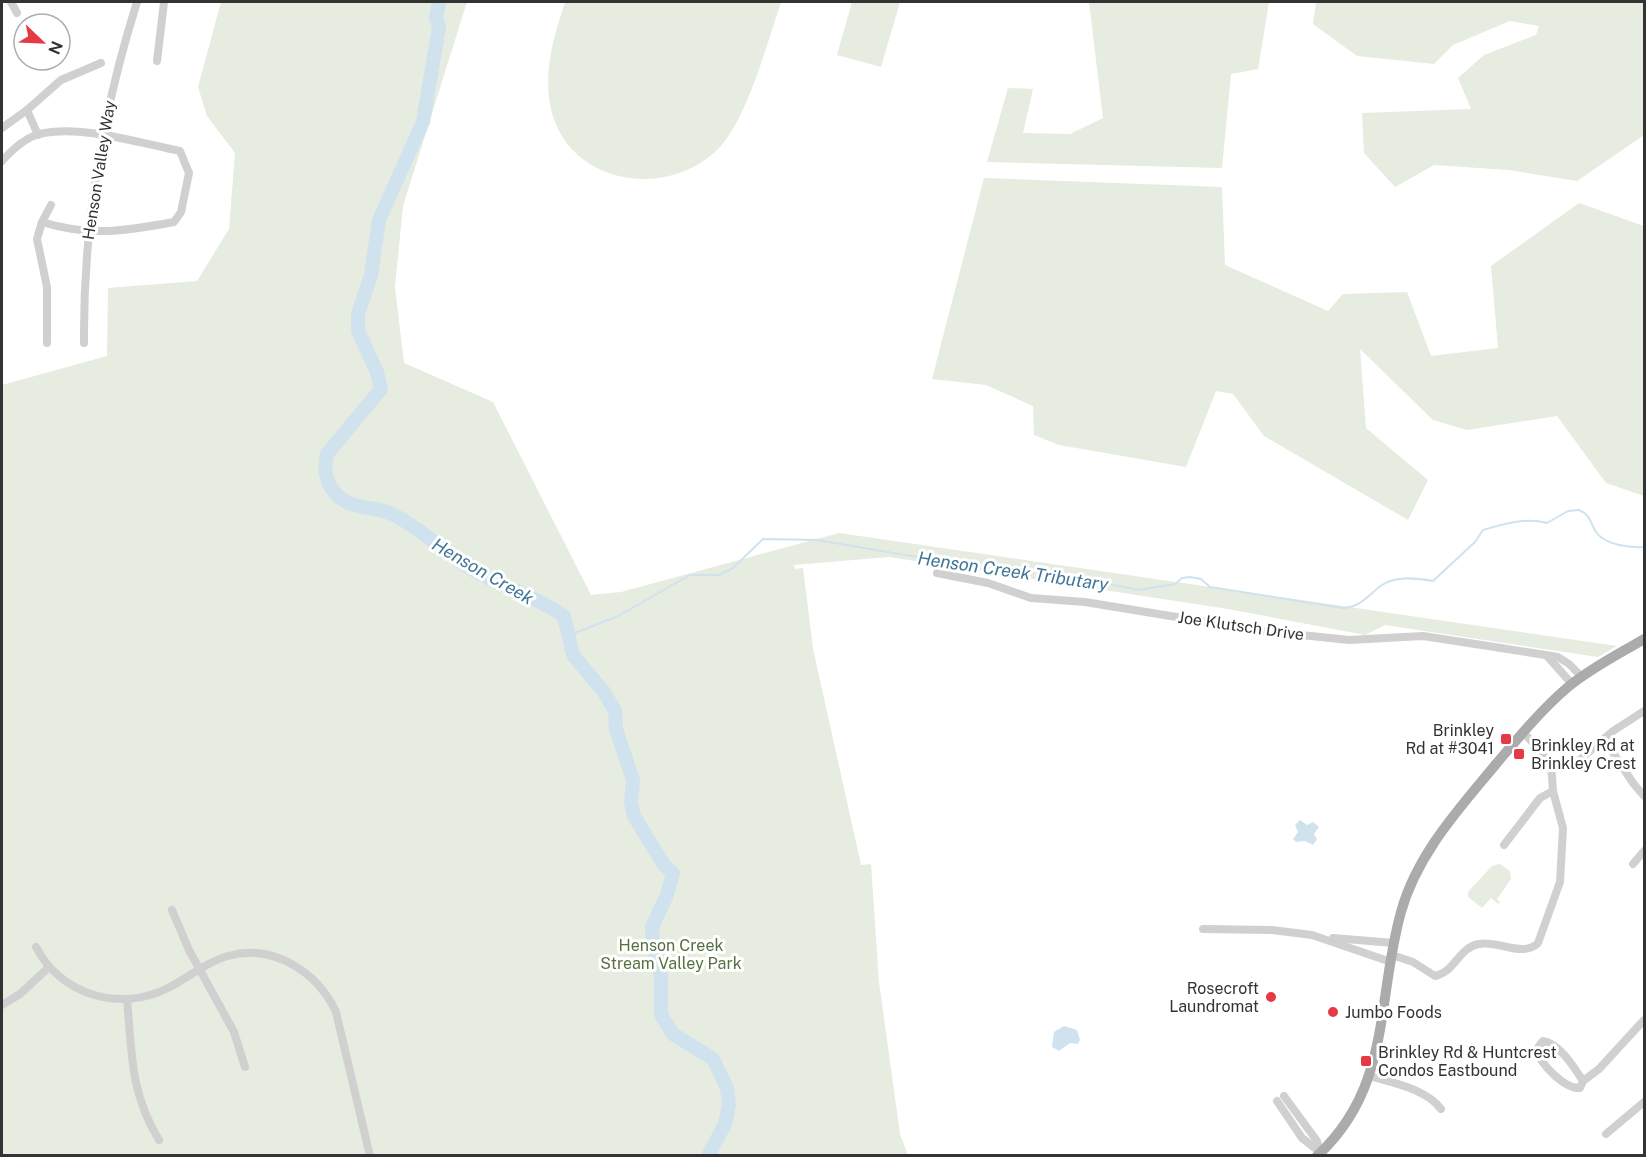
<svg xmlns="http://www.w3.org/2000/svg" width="1646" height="1157" font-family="'Public Sans',sans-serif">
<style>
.green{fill:#e6ecdf}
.water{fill:#cfe2ee}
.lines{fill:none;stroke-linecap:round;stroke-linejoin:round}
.stream{stroke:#cfe2ee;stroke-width:2}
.river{stroke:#cfe2ee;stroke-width:14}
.minor{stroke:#d0d0d0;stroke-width:8}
.major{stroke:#ababab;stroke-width:10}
.poi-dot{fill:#e63946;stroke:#fff;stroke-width:2}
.labels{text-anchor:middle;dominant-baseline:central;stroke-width:6;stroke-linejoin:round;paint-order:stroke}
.street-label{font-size:16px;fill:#333;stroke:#fff}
.poi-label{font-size:16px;fill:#333;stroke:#fff;text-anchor:start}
.park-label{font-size:16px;fill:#56703f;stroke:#fff}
.water-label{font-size:18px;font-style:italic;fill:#3f7597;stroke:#fff}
</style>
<rect width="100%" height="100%" fill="#fff"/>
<g class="green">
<polygon points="221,2 467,2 403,206 395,287 404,363 493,402 591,595 621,592 839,533 1617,646 1598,657 1385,625 1365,635 1228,609 889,557 794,565 795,569 803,568 813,649 861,865 871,864 879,982 900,1134 908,1155 2,1156 2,385 107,356 108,288 197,281 229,229 235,153 207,116 198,87"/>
<path d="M565,2H781C768,41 747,119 719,148C666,202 564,184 550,104C544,69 554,35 565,2Z"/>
<polygon points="852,2 900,2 881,67 837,55"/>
<polygon points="1089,2 1269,2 1258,69 1231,74 1222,168 987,162 1008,88 1033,89 1023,133 1070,134 1103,118"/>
<polygon points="1316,2 1644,2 1644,135 1577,181 1508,170 1434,165 1395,187 1364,153 1362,113 1471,109 1458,78 1484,55 1536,35 1539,26 1510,21 1453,45 1434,64 1357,56 1313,24"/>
<polygon points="984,178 1222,187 1225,265 1328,311 1343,294 1407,292 1431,356 1498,348 1491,266 1579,203 1644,226 1644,496 1606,483 1557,416 1467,430 1433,420 1360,349 1366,428 1428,480 1408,520 1264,436 1233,394 1216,391 1186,467 1059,445 1034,435 1033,406 986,385 932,379"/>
<polygon points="1500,864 1510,871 1511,879 1497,899 1500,902 1498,904 1491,898 1482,908 1468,897 1468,892 1492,866"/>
</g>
<g class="water">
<polygon points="1300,820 1307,825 1313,822 1319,827 1314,834 1317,839 1313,845 1305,841 1296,842 1293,839 1298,832 1295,825"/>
<polygon points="1064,1026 1077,1030 1080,1040 1078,1044 1070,1043 1059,1051 1052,1047 1054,1032"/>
</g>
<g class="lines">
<path class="stream" d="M570,635L618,616L690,575H719L733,568L763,539L817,540L999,571H1041L1139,590L1175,584L1182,578L1190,577L1201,579L1210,587L1343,608C1361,607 1368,595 1382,585C1395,576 1418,578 1433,581L1475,542L1483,530C1503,524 1526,517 1547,523L1568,511L1579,510C1591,515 1590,523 1596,532C1605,545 1630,548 1644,547"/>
<path class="river" d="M439,2L436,18L439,27L423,122L379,220L371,275L358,314V331L377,372L381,389L327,454C323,469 326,485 338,496C354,511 376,505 394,515C422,529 445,553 473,570C503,587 535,596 564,616L573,655L604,692L615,711L616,729L633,780L631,802L634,816L664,865L673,873L667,895L652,927L653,943L661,975V1015L673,1034L713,1059L727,1088L729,1105L725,1124L708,1156"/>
<g class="minor">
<polyline points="11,2 17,13"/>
<polyline points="157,61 164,2"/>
<polyline points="27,110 38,135"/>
<polyline points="2,128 27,110 61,80 101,63"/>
<path d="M2,161C11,151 25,138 39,134C80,124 139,143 180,151L189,173L181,212L174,222C125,231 90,237 42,222"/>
<polyline points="47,343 47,287 37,239 42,222 51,205"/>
<path d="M84,343C83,226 102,113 137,2"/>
<polyline points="937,573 988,583 1031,598 1085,602 1262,631 1349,640 1423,636 1501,648 1558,657 1569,664 1582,677"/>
<polyline points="1548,657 1572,684"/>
<polyline points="1604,739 1633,783 1644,796"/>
<polyline points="1575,764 1613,731 1644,711"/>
<polyline points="1504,845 1540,798 1553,791"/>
<polyline points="1633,864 1644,851"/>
<polyline points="172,910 189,950 234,1032 245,1067"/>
<polyline points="1203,929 1272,930 1312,935 1391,962"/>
<polyline points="1333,938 1394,943"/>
<path d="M36,947C60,994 119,1013 168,988C188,978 206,962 228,956C274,943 318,973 336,1012L370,1156"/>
<path d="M1392,955L1413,962L1435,976C1454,973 1459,947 1479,944C1498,940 1523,958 1538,943L1560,882L1563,828L1553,791L1551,763L1523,732"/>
<path d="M127,999C132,1052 130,1093 159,1140"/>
<polyline points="2,1005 20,994 48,968"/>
<path d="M1543,1041C1560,1044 1574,1067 1583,1081L1580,1088C1565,1089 1539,1064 1537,1049Z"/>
<path d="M1370,1076C1393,1083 1426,1089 1441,1109"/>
<polyline points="1583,1081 1599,1069 1644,1020"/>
<polyline points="1284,1096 1317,1141 1320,1152"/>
<polyline points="1277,1101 1302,1138 1320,1152"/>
<polyline points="1606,1134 1644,1102"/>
</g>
<path class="major" d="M1317,1156C1392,1087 1376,1001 1401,912C1417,854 1459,809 1496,764C1519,737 1541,710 1568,687C1591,668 1619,654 1644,639"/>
</g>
<g class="poi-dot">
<rect x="1500" y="733" width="12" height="12" rx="3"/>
<rect x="1513" y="748" width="12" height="12" rx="3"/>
<circle cx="1271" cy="997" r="6"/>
<circle cx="1333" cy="1012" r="6"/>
<rect x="1360" y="1055" width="12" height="12" rx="3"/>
</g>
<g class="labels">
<g class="street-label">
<text transform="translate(99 170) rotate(-81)">Henson Valley Way</text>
<text transform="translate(1241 626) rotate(8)">Joe Klutsch Drive</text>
</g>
<g class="poi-label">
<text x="1494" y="730" text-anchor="end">Brinkley<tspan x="1494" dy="18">Rd at #3041</tspan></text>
<text x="1531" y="745">Brinkley Rd at<tspan x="1531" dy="18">Brinkley Crest</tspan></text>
<text x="1259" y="988" text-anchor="end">Rosecroft<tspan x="1259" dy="18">Laundromat</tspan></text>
<text x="1345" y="1012">Jumbo Foods</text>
<text x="1378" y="1052">Brinkley Rd &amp; Huntcrest<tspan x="1378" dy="18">Condos Eastbound</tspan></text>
</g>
<g class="park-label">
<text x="671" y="945">Henson Creek<tspan x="671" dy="18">Stream Valley Park</tspan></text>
</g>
<g class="water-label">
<text transform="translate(483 571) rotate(30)">Henson Creek</text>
<text transform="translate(1013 571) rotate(8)">Henson Creek Tributary</text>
</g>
</g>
<rect width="1646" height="1157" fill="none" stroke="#333333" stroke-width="6"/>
<g transform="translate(42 42) rotate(113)"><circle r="28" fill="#ffffff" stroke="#adadad" stroke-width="1.5"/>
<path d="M0-4.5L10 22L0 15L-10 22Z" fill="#e63946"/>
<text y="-9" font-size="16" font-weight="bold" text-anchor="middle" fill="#333333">N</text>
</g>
</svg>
